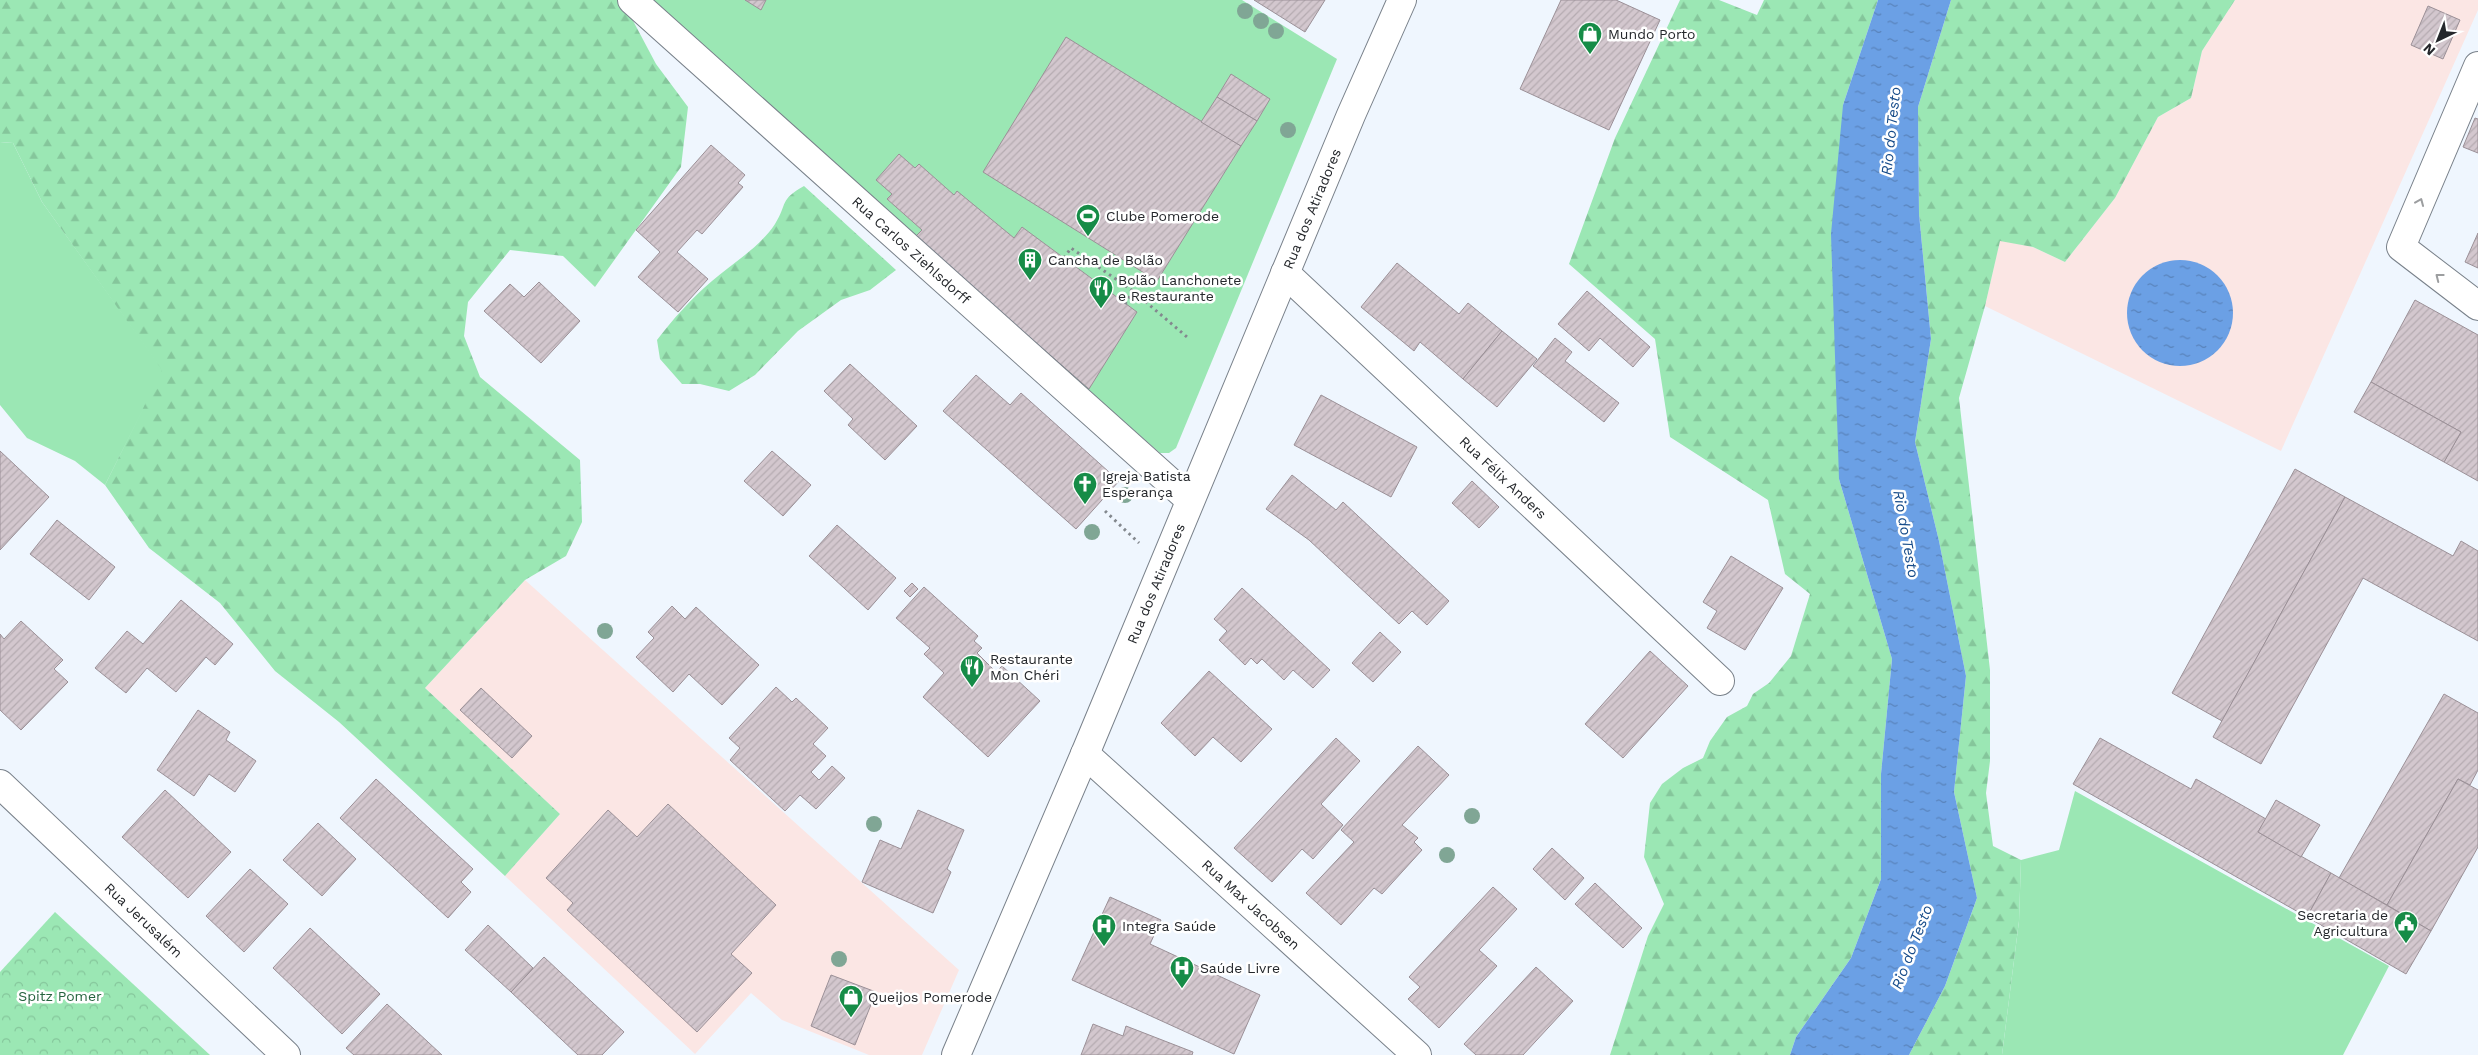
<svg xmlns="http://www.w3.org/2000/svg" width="2478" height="1055" font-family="'Work Sans',sans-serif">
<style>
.industrial{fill:#fbe6e4}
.grass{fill:#9be7b4}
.forest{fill:url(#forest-firs)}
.park{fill:url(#park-crowns)}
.water{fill:url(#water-ripples)}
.building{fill:url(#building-hatch);stroke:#9b9097}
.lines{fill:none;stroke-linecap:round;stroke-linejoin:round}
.minor-casing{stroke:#79818a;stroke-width:30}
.primary-casing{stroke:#79818a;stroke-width:30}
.path{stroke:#83888e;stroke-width:3;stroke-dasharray:2.5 4;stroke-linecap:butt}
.minor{stroke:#fff;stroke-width:28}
.primary{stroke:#fff;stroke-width:28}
.tree{fill:#80a695}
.oneway{stroke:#9c9ea0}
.labels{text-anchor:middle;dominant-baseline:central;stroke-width:5;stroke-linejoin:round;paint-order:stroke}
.poi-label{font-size:14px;fill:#24272b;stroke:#fff;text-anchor:start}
.street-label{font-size:14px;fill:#24272b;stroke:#fff}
.park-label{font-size:14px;fill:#26643f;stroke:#fff}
.water-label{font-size:15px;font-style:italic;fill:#174c8a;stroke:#fff}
</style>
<defs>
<pattern id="forest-firs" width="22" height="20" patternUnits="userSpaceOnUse" patternTransform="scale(1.25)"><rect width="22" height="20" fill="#9be7b4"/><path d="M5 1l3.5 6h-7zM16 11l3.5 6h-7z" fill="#85c69b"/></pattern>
<pattern id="park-crowns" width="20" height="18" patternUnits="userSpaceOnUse" patternTransform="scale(1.25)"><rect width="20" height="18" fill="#9be7b4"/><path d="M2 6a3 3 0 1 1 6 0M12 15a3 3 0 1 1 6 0" fill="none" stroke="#85c69b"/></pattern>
<pattern id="water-ripples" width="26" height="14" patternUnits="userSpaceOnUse" patternTransform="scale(1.25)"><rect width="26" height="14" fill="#6ba0e5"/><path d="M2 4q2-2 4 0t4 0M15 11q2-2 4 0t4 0" fill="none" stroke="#5882ba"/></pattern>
<pattern id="building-hatch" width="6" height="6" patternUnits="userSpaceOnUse" patternTransform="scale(1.25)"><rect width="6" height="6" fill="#d3c7ce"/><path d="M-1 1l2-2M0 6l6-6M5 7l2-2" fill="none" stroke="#b5abb1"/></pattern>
</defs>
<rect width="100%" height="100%" fill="#eff6fe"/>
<g class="industrial">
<polygon points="2235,0 2478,0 2478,10 2281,451 1985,306 2000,240 2033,247 2065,262 2115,198 2158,117 2191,98 2202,51"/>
<polygon points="525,580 959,970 922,1055 869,1055 782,1020 751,993 695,1054 505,876 560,814 425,688"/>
</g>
<g class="grass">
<polygon points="640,0 1242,0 1337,59 1176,448 1169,453 1160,453"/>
<polygon points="0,142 13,143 42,202 163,370 105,485 75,461 27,438 0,405"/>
<polygon points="2075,791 2389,966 2343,1055 2002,1055 2019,921 2021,860 2059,850"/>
</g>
<g class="forest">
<polygon points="0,0 622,0 656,64 688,107 681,167 595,287 563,256 510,250 468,302 464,336 480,377 580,460 582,522 566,556 525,580 425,688 560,814 505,876 339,722 275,671 220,603 149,548 105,485 162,370 42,202 13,143 0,142"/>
<polygon points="1680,0 1719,0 1757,15 1764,0 1878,0 1843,105 1839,479 1892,659 1881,774 1881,879 1851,958 1796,1037 1790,1055 1610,1055 1648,936 1664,904 1644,857 1650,803 1662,784 1683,768 1703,758 1710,741 1727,717 1747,706 1753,694 1769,683 1791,656 1810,594 1785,574 1768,500 1670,437 1655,339 1569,264 1615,138"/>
<polygon points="1951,0 2235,0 2202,51 2191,98 2158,117 2115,198 2065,262 2033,247 2000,241 1985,306 1959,398 1990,670 1990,761 1986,793 1993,846 2021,860 2019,921 2002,1055 1909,1055 1945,986 1977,898 1954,792 1966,676 1939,541 1915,442 1931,339 1919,214 1918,107"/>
<path d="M804,186L896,270L870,290L841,300L798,331L755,375L729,391L700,384H682L660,359L657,340C673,319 691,299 712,281C733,263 760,247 775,224C788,203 779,200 804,186Z"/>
</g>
<polygon class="park" points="55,912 210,1055 0,1055 0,972"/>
<g class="water">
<polygon points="1878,0 1951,0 1918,107 1919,214 1931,339 1915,442 1939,541 1966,676 1954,792 1977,898 1945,986 1909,1055 1790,1055 1796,1037 1851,958 1881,879 1881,774 1892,659 1839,479 1831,234 1843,105"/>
<circle cx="2180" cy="313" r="53"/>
</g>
<g class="building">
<polygon points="745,0 766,0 761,10"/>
<polygon points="1254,0 1325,0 1305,32"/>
<polygon points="1561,0 1616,0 1660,20 1609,130 1520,89"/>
<polygon points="2428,6 2460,20 2443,59 2411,45"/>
<polygon points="1066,37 1241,146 1157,281 983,172"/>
<polygon points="1231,74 1270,99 1257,121 1217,97"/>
<polygon points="1217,97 1257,121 1241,146 1201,122"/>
<polygon points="2475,118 2478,119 2478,153 2463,147"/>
<polygon points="711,145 745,175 738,183 743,187 702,234 697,230 677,252 708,279 678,312 638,277 660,252 636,230"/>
<polygon points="899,154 915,168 919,164 954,195 957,191 1014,238 1022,227 1137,312 1089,389 915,237 922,230 887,199 892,194 876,180"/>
<polygon points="2478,233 2478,268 2465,262"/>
<polygon points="1397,263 1459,314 1468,303 1502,331 1463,379 1420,342 1414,351 1361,307"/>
<polygon points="539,282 580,321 541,363 484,311 510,284 524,297"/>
<polygon points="1587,291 1650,347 1633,367 1600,338 1589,351 1558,324"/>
<polygon points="2415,300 2478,335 2478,481 2444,462 2461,432 2371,382"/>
<polygon points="1502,331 1537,359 1497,407 1463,379"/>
<polygon points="1555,338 1572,352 1565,361 1619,403 1604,422 1533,366"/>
<polygon points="850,364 917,426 885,460 848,425 853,419 824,391"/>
<polygon points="976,375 1010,405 1021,393 1119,481 1076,529 943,411"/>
<polygon points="2371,382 2461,432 2444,462 2354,412"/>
<polygon points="1321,395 1417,447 1391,497 1294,445"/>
<polygon points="0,451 49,497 0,550"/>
<polygon points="772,451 811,485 783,516 744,481"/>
<polygon points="2295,469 2345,497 2222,721 2172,693"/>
<polygon points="1292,475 1336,510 1343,502 1449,601 1427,625 1412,611 1399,624 1309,540 1266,509"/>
<polygon points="1472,481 1499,507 1479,528 1452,503"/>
<polygon points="2345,497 2453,556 2461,541 2478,551 2478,641 2363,578 2261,764 2213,737"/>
<polygon points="57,520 115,567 89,600 30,554"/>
<polygon points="837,525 896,578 868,610 809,556"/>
<polygon points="1731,556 1783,588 1745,650 1707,628 1717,611 1703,602"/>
<polygon points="912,583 918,589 910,597 904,591"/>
<polygon points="924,587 978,636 974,641 982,648 977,653 996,672 1002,666 1040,701 988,757 923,697 944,673 924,654 930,648 896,618"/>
<polygon points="1242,588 1330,670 1313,688 1293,670 1284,680 1262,659 1257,664 1251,658 1245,665 1219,640 1227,631 1214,619"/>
<polygon points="181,600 233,644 215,665 206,657 176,692 147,668 126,693 95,668 127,631 143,644"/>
<polygon points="672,606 685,619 696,607 759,665 722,705 689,674 673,692 636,657 654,638 648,632"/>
<polygon points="21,621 63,660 54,669 68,682 21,730 0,710 0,634 4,639"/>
<polygon points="1380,632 1401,652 1373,682 1352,663"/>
<polygon points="1650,651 1688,686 1623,758 1585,724"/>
<polygon points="1209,671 1272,729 1241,762 1213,737 1195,756 1161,723"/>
<polygon points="776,687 792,702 796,698 828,728 813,744 826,756 811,772 819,780 832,766 845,778 816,809 800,795 785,811 730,760 740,748 729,738"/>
<polygon points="481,688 532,736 512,758 460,710"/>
<polygon points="2444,694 2478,713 2478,770 2470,785 2458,779 2387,905 2339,878"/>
<polygon points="198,710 230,732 226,740 256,761 235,792 209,774 194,796 157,770"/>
<polygon points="1336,738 1360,761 1321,804 1343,825 1313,859 1302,849 1272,882 1234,848"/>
<polygon points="2100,738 2191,789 2196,779 2266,819 2258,832 2331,873 2307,917 2073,784"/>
<polygon points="1418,746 1449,775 1402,825 1418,838 1414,842 1422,850 1382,894 1374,888 1341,925 1306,893 1354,842 1341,830"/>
<polygon points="376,779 473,869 461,882 471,892 448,918 340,818"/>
<polygon points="2458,779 2478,790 2478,847 2431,931 2387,905"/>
<polygon points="165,790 231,852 188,898 122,837"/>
<polygon points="2276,800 2320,825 2301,857 2258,832"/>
<polygon points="668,804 776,905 731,954 752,973 697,1032 567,910 573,903 546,878 608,810 637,837"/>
<polygon points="918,810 964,830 947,869 951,872 933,913 862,882 880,840 901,849"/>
<polygon points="318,823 356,859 322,896 283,860"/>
<polygon points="1552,848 1584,878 1565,900 1533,869"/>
<polygon points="250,869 288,904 244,952 206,916"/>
<polygon points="2331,873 2431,931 2406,974 2307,917"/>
<polygon points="1595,883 1642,928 1623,948 1575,904"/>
<polygon points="1493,887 1517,909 1479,950 1497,966 1439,1028 1408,999 1420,987 1409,977"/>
<polygon points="1110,897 1161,920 1150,944 1260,995 1234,1054 1072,980"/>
<polygon points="488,925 533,968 511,992 465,950"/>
<polygon points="310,928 380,994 342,1034 273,968"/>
<polygon points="544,957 624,1032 602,1055 578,1055 511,992"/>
<polygon points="1536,967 1573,1001 1523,1055 1476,1055 1464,1044"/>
<polygon points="831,975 876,992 855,1045 811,1026"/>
<polygon points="387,1004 442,1055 354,1055 346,1048"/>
<polygon points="1093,1024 1123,1036 1126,1026 1193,1052 1192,1055 1081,1055"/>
</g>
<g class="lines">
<defs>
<g id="minor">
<path id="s1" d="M632,0L1190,500"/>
<polyline points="2478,66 2401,247 2478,306"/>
<path id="s2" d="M1285,273L1720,681"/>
<path id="s3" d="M1085,754L1417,1055"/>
<path id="s4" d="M0,784L286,1055"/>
</g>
<g id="primary">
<path id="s5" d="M956,1055L1085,754L1351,115L1402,0"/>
</g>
</defs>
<use href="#minor" class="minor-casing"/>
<use href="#primary" class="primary-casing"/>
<g class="path">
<polyline points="1064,258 1071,248 1133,291 1187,337"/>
<polyline points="1125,304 1133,291"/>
<polyline points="1105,511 1139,543"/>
</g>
<use href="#minor" class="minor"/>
<use href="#primary" class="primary"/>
</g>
<g class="tree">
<circle cx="1245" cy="11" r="8"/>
<circle cx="1261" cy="21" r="8"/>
<circle cx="1276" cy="31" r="8"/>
<circle cx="1288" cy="130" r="8"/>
<circle cx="1125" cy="495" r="8"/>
<circle cx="1092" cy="532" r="8"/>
<circle cx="605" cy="631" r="8"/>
<circle cx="1472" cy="816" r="8"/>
<circle cx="874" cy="824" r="8"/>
<circle cx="1447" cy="855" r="8"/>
<circle cx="839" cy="959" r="8"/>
</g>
<defs><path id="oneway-chevron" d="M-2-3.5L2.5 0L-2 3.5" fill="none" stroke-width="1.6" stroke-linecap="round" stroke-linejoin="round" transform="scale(1.25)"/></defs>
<g class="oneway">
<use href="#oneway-chevron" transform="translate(2420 202) rotate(-67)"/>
<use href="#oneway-chevron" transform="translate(2439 277) rotate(-142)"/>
</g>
<defs>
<symbol id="shop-pin" viewBox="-11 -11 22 30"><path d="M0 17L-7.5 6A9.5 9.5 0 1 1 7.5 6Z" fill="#168c47" stroke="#fff"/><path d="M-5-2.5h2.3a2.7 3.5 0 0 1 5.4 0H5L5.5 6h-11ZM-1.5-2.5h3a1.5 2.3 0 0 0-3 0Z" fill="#fff"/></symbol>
<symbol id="stadium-pin" viewBox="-11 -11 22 30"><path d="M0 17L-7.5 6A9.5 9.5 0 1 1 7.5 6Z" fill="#168c47" stroke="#fff"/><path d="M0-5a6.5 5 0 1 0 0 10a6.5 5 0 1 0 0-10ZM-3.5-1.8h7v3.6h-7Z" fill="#fff"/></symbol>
<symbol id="building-pin" viewBox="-11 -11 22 30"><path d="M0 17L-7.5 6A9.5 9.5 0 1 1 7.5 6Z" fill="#168c47" stroke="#fff"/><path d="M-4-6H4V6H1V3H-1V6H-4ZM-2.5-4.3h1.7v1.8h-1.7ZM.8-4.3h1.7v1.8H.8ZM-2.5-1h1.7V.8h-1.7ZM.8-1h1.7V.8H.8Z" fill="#fff"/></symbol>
<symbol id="restaurant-pin" viewBox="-11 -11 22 30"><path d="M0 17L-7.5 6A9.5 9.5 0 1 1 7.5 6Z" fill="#168c47" stroke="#fff"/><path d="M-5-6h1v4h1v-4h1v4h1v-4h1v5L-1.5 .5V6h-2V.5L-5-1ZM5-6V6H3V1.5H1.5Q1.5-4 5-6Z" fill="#fff"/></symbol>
<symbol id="church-pin" viewBox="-11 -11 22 30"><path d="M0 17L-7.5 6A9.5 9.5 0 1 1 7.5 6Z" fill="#168c47" stroke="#fff"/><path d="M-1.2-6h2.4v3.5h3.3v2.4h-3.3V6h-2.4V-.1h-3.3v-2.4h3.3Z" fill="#fff"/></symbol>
<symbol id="civic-pin" viewBox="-11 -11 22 30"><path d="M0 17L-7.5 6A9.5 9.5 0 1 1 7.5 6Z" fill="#168c47" stroke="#fff"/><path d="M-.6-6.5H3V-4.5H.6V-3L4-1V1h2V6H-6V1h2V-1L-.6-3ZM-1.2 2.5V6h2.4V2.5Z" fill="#fff"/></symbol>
<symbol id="hospital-pin" viewBox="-11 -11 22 30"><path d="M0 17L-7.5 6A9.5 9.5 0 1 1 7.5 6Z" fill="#168c47" stroke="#fff"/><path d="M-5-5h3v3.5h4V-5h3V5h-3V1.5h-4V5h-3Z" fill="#fff"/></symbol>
</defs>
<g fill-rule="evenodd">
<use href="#shop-pin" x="1576" y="20" width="28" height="38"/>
<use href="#stadium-pin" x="1074" y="202" width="28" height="38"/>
<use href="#building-pin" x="1016" y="246" width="28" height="38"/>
<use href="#restaurant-pin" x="1087" y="274" width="28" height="38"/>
<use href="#church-pin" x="1071" y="470" width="28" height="38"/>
<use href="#restaurant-pin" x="958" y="653" width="28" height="38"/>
<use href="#civic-pin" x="2392" y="909" width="28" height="38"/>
<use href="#hospital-pin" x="1090" y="912" width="28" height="38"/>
<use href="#hospital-pin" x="1168" y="954" width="28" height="38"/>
<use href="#shop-pin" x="837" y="983" width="28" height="38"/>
</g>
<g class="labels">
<g class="poi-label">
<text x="1608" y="34">Mundo Porto</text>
<text x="1106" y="216">Clube Pomerode</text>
<text x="1048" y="260">Cancha de Bolão</text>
<text x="1118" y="280">Bolão Lanchonete<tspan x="1118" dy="16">e Restaurante</tspan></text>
<text x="1102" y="476">Igreja Batista<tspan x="1102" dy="16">Esperança</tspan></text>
<text x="990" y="659">Restaurante<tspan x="990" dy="16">Mon Chéri</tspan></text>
<text x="2388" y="915" text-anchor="end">Secretaria de<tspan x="2388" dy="16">Agricultura</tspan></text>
<text x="1122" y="926">Integra Saúde</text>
<text x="1200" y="968">Saúde Livre</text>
<text x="868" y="997">Queijos Pomerode</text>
</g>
<g class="street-label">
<text stroke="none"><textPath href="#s5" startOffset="918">Rua dos Atiradores</textPath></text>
<text stroke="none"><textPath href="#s1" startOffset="375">Rua Carlos Ziehlsdorff</textPath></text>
<text stroke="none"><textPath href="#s2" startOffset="299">Rua Félix Anders</textPath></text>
<text stroke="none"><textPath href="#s5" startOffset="512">Rua dos Atiradores</textPath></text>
<text stroke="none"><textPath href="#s3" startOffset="224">Rua Max Jacobsen</textPath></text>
<text stroke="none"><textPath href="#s4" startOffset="198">Rua Jerusalém</textPath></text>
</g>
<g class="park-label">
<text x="60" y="996">Spitz Pomer</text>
</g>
<g class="water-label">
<text transform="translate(1891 131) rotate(-84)">Rio do Testo</text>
<text transform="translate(1906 534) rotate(80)">Rio do Testo</text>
<text transform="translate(1912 947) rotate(-69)">Rio do Testo</text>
</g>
</g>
<g transform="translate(2438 40) rotate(223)" stroke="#ffffff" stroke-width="4" paint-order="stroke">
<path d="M0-4L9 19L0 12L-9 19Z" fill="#24272b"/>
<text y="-8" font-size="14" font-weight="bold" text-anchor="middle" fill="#24272b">N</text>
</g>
</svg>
